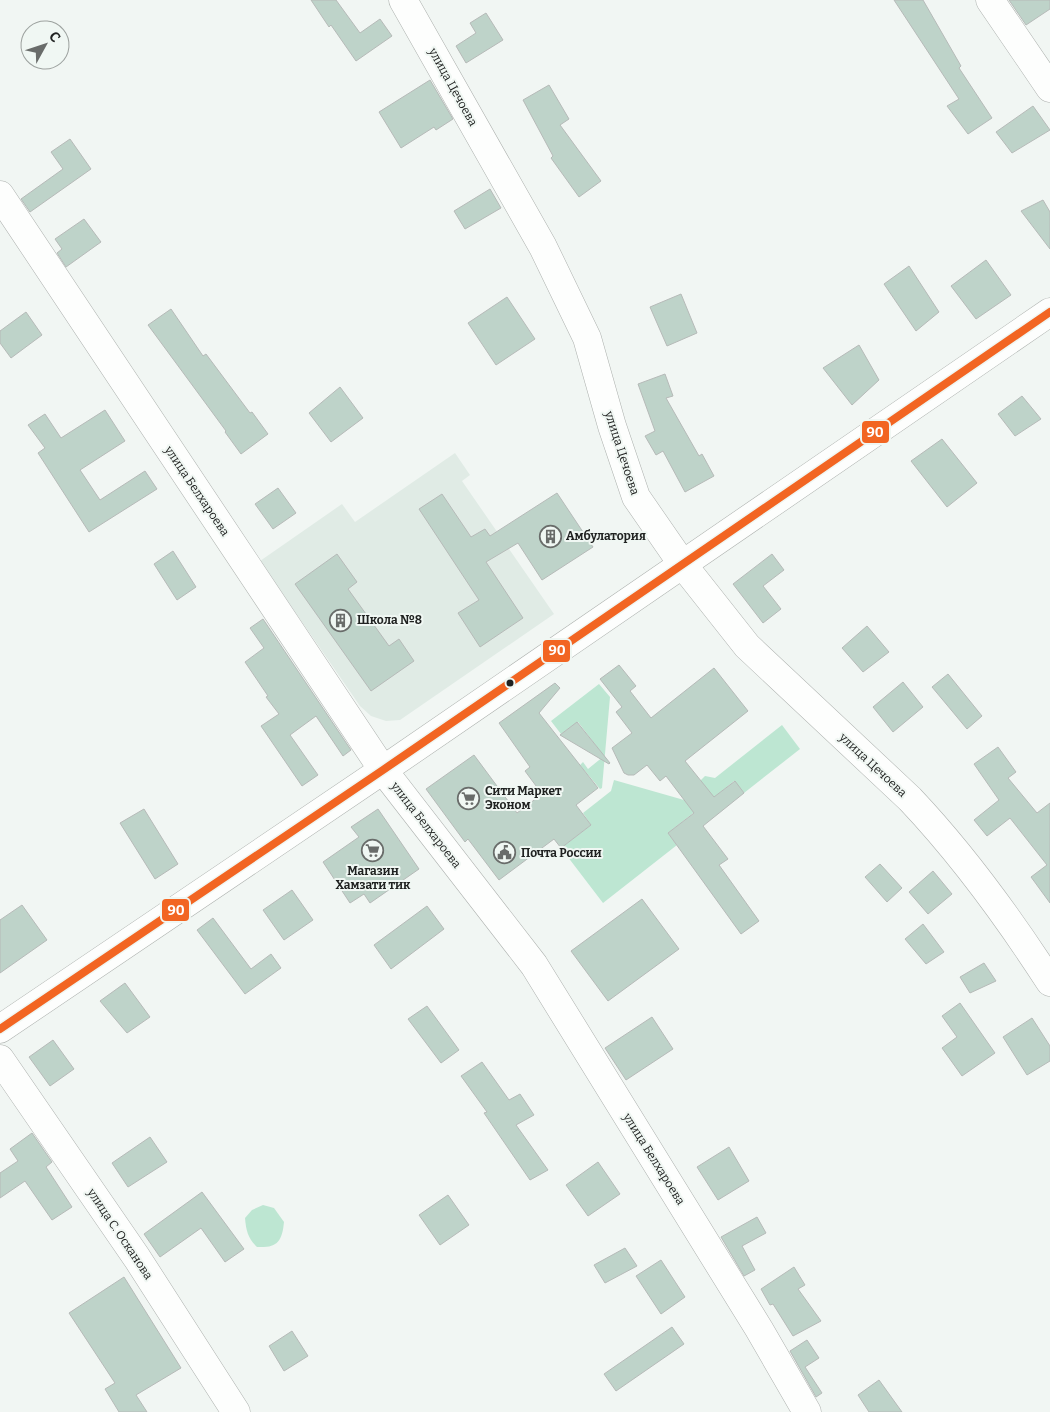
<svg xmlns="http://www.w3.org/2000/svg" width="1050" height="1412" font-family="Bitter,serif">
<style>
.built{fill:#e0ebe5}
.green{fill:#bde6d2}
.building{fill:#bed3c9;stroke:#b6bab8}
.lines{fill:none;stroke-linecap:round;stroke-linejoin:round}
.minor-casing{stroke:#adb1ae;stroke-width:29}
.minor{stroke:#fdfefd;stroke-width:28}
.bus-1-casing{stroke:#f0f7f3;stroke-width:11}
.bus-1{stroke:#f26522;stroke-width:8}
.bus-dot{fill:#202221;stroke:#f0f7f3;stroke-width:2}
.labels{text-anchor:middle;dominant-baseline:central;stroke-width:4;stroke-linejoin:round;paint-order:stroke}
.street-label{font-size:12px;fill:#202221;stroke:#f0f7f3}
.poi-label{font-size:12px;font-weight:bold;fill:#202221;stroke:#f0f7f3;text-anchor:start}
.line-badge{stroke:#f0f7f3;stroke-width:2}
.badge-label{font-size:14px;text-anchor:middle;font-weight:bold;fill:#fff}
</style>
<rect width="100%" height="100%" fill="#f1f6f3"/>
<polygon class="built" points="455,453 470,475 462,481 554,614 400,720 386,721 371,716 360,706 260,561 342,504 355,522"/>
<g class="green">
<polygon points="599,684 610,697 602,788 600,789 580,765 583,762 588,769 604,756 578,722 561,734 551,721"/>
<polygon points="782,725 800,749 744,793 734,781 705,805 697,784 705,776 715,778"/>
<polygon points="614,780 691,802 697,810 668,833 677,845 603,903 561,848 591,825 583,813 611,791"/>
<path d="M263,1205L274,1208L284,1222C282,1242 277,1248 257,1247C248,1239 246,1230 245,1218L252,1210Z"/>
</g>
<g class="building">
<polygon points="311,0 336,0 360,33 380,19 392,36 356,61 331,25 329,27"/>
<polygon points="894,0 923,0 961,66 959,68 992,118 968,134 947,106 959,99"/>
<polygon points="1009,0 1050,0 1050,9 1026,25"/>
<polygon points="486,13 503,40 466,63 456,46 476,33 470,23"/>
<polygon points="430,80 453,119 436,130 434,127 401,148 379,112"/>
<polygon points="549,85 569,119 560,125 601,181 579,197 551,158 553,156 523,100"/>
<polygon points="1033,106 1050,130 1012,153 996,132"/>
<polygon points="70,139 91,169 30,212 21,199 63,169 51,152"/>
<polygon points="490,189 501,208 465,229 454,211"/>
<polygon points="1043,200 1050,212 1050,249 1021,211"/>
<polygon points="84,219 101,242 66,267 57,253 62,249 55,239"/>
<polygon points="986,260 1011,295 976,319 951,286"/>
<polygon points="909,266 939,312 916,331 884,284"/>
<polygon points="681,294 697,333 667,346 650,307"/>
<polygon points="507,297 535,339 496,365 468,323"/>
<polygon points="171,309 203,356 206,354 250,413 252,412 268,434 241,454 225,432 226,431 148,325"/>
<polygon points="26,312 42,335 11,358 0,343 0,331"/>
<polygon points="859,345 879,380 852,405 823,368"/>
<polygon points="665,374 673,396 666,398 699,456 702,454 714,476 685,492 663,451 656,455 645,436 655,431 638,384"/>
<polygon points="340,387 363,418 331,442 309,413"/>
<polygon points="1022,396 1041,419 1015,436 998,414"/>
<polygon points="105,410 125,441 80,470 100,500 145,471 157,489 89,532 38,453 45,448 28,425 45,414 61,438"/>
<polygon points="942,439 977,483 947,507 911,461"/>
<polygon points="278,488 296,513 273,529 255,504"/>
<polygon points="557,493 593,547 542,580 518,543 486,562 523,618 480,647 458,613 479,600 419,509 442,494 471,537 485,529 490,536"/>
<polygon points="173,551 196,587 177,600 154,564"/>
<polygon points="337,554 357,582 348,589 389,646 399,639 414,661 371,691 295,584"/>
<polygon points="772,554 784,570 763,586 781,609 763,623 733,584"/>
<polygon points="263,619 351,750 343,756 316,716 290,735 318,775 302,786 261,726 279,714 266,697 268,696 245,662 264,648 250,628"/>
<polygon points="867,626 889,652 863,672 842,648"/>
<polygon points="619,665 636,686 630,691 651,718 714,668 748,711 685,761 714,797 735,781 744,793 703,826 728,859 719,865 759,921 741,934 668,833 694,813 666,776 660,781 647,765 634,775 628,775 624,773 612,748 632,733 616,712 622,707 600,679"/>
<polygon points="948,674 982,716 967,729 932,687"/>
<polygon points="903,682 923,707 893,732 873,707"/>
<polygon points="555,683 560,688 539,713 598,788 576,805 591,825 561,848 554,839 499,880 468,839 465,842 426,789 474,755 517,813 542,794 525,771 530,767 499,723"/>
<polygon points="577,722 610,763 609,764 560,735"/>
<polygon points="998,747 1016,772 1008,778 1037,813 1050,803 1050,903 1031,877 1047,865 1010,818 987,836 974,820 999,800 974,764"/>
<polygon points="144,809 178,864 155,879 120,823"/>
<polygon points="378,809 419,869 370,903 364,894 350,903 323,862 359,837 351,827"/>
<polygon points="880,864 902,888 887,902 865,877"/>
<polygon points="933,871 952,894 928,914 909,892"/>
<polygon points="292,890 313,920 284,940 263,910"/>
<polygon points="642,899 679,949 608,1001 571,951"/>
<polygon points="22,905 47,940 0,973 0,920"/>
<polygon points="427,906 444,929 391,969 374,945"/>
<polygon points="213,918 251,969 271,954 281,968 245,994 197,930"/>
<polygon points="923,924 944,952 926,964 905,939"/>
<polygon points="984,963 996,981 970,993 960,977"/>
<polygon points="125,983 150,1017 127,1033 100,1001"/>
<polygon points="960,1003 995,1053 962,1076 942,1048 957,1037 942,1016"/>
<polygon points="427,1006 459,1050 441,1063 408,1019"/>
<polygon points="652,1017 673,1049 626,1080 605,1048"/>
<polygon points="1032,1018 1050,1046 1050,1061 1027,1075 1003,1037"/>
<polygon points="53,1040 74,1069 50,1086 29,1057"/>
<polygon points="482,1062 509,1100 520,1094 534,1115 516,1125 548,1170 530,1180 484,1113 487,1112 461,1076"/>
<polygon points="32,1133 52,1162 46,1167 72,1207 52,1220 25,1181 0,1198 0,1173 18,1161 10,1149"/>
<polygon points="150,1137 167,1162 128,1187 112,1163"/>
<polygon points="729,1147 749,1181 718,1200 697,1167"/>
<polygon points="598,1162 620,1194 588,1216 566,1185"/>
<polygon points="202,1192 244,1249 225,1262 201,1228 160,1257 144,1234"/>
<polygon points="448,1195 469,1225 440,1245 419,1215"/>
<polygon points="757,1217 766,1233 742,1246 755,1270 744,1276 721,1237"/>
<polygon points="625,1248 637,1266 605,1283 594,1265"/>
<polygon points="661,1260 685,1297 661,1314 636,1276"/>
<polygon points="794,1267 805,1285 798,1289 821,1321 793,1336 773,1304 770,1305 761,1289"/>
<polygon points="124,1277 181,1368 136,1395 147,1412 119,1412 105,1389 115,1383 69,1313"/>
<polygon points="672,1327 684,1344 616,1391 604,1374"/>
<polygon points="292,1331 308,1356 284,1371 269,1346"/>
<polygon points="807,1340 819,1358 805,1367 822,1393 816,1397 790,1351"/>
<polygon points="879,1380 902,1412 869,1412 858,1395"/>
</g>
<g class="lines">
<defs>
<g id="minor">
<path d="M403,0L543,247L587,338L612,426L636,497L683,565L747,646L910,799C963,855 1008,917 1050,982"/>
<polyline points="990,0 1050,88"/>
<polyline points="0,195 383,770 534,965 759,1329 807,1412"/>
<polyline points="0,1029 383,770 1050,312"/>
<polyline points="0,1059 137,1258 236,1412"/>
</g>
</defs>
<use href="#minor" class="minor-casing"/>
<use href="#minor" class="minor"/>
<defs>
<polyline id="bus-1" points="0,1029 383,770 1050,312"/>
</defs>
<use href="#bus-1" class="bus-1-casing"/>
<use href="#bus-1" class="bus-1"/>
</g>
<defs>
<symbol id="building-ring" viewBox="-11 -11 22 22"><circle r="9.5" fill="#f0f7f3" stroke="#696c6a" stroke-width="1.5"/><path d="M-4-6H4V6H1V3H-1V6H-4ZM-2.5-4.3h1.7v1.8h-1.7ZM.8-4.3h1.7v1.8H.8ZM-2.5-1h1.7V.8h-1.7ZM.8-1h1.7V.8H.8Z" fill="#696c6a"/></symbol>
<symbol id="supermarket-ring" viewBox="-11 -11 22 22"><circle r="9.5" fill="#f0f7f3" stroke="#696c6a" stroke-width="1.5"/><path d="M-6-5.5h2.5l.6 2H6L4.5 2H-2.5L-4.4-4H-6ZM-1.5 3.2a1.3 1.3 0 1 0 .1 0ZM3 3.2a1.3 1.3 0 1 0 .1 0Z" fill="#696c6a"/></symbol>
<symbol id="civic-ring" viewBox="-11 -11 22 22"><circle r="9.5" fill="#f0f7f3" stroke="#696c6a" stroke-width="1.5"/><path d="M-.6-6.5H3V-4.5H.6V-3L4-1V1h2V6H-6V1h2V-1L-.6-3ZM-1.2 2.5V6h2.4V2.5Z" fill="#696c6a"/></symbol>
</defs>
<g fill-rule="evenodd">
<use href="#building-ring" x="538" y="524" width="25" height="25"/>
<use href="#building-ring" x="328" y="608" width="25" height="25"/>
<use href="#supermarket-ring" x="456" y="786" width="25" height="25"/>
<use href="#supermarket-ring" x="360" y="838" width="25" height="25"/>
<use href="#civic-ring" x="492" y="840" width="25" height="25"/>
</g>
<circle class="bus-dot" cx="510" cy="683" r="4.5"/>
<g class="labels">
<g class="street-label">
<text transform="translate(453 87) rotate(61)">улица Цечоева</text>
<text transform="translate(622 453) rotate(72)">улица Цечоева</text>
<text transform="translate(197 491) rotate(56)">улица Белхароева</text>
<text transform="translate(873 765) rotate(43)">улица Цечоева</text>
<text transform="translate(426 825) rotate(52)">улица Белхароева</text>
<text transform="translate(654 1159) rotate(58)">улица Белхароева</text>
<text transform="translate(120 1234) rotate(56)">улица С. Осканова</text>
</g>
<g class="poi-label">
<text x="566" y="536">Амбулатория</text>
<text x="357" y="620">Школа №8</text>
<text x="485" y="791">Сити Маркет<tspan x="485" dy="14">Эконом</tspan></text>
<text x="521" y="853">Почта России</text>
<text x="373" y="871" text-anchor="middle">Магазин<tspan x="373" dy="14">Хамзати тик</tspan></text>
</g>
</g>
<g class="line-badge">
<rect x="861" y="420" width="29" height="24" rx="5" fill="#f26522"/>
<rect x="542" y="639" width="29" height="24" rx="5" fill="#f26522"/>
<rect x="161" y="898" width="29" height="24" rx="5" fill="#f26522"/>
</g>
<g class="badge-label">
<text x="875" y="437">90</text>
<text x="557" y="655">90</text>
<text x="176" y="915">90</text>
</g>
<g transform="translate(45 45) rotate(50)"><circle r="24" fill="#f0f7f3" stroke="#9da29f"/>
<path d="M0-4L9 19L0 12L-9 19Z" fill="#696c6a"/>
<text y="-8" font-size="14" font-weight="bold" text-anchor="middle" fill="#202221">С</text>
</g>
</svg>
